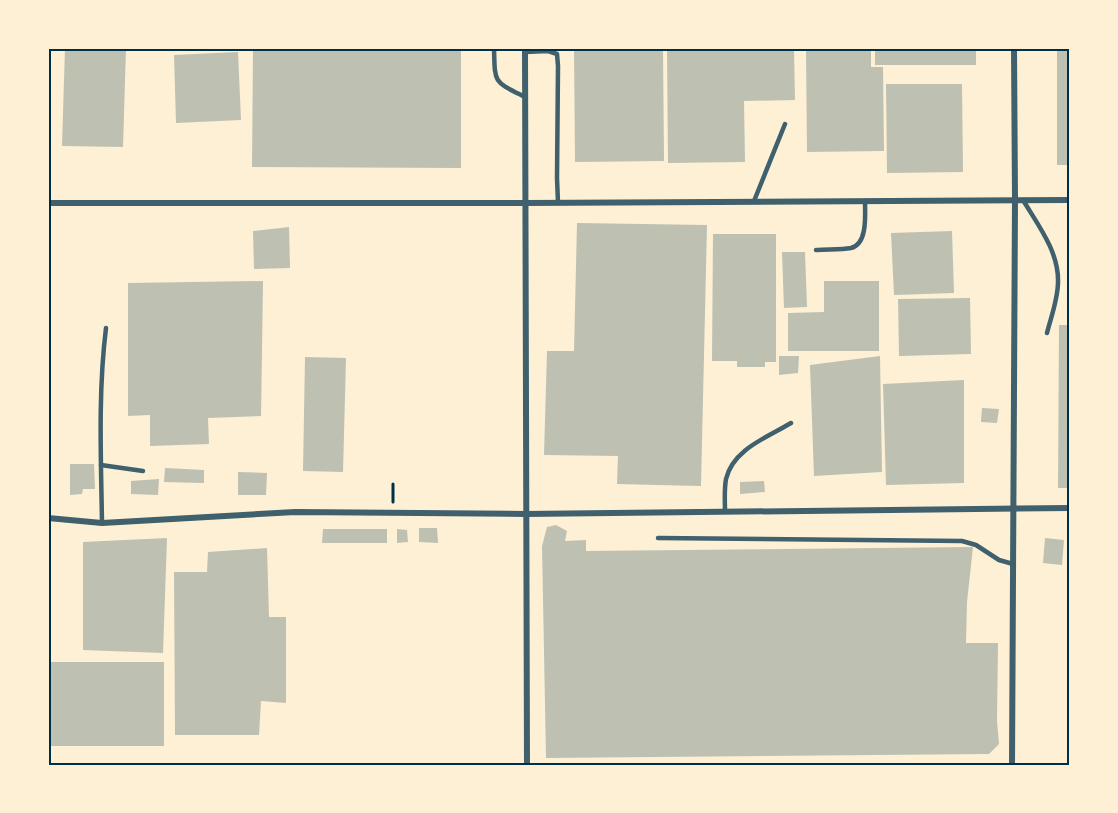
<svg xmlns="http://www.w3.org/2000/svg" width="1118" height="813" font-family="'Titillium Web',sans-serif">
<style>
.building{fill:#bec0b2}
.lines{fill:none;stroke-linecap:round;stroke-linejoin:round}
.path{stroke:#003049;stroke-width:3}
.service{stroke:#3f606c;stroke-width:4.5}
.minor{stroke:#3f606c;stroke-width:6}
.neatline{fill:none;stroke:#003049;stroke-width:2}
</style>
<rect width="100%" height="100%" fill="#fdf0d5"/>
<g class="building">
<polygon points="65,48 126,48 123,147 62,146"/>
<polygon points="253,48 461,48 461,168 252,167"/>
<polygon points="574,48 663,48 664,161 575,162"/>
<polygon points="667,48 794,48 795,100 744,101 745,162 668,163"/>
<polygon points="806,48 871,48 871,67 883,67 884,151 807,152"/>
<rect x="875" y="48" width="101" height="17"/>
<rect x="1057" y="48" width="13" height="117"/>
<polygon points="238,52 241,120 176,123 174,55"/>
<polygon points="886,84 962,84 963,172 887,173"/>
<polygon points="577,223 707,225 701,486 617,484 618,456 544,455 547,351 574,351"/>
<polygon points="289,227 290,268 254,269 253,231"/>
<polygon points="952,231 954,293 894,295 891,233"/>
<polygon points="713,234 776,234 776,362 765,362 765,367 737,367 737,361 712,361"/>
<polygon points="782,252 805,252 807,307 784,308"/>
<polygon points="263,281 261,416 208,418 209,444 150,446 150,415 128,416 128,283"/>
<polygon points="824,281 879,281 879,351 788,351 788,313 824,312"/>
<polygon points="970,298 971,354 899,356 898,299"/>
<polygon points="1059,325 1070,325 1070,488 1058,488"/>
<polygon points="779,356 799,356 798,373 779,375"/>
<polygon points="880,356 882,472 814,476 810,365"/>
<polygon points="305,357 346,358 343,472 303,471"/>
<polygon points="964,380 964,483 886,485 883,384"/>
<polygon points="982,408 999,409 997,423 981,422"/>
<polygon points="70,464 94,464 95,489 83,489 82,494 70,495"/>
<polygon points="165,468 204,470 204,483 164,482"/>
<polygon points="238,472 267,473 266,495 238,495"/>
<polygon points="159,479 158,495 131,494 131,481"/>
<polygon points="764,481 765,492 740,494 740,482"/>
<polygon points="556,525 567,531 565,541 586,540 586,551 973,547 967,602 966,643 998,643 997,721 999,744 989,754 546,758 542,546 547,527"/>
<polygon points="419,528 437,528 438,543 419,542"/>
<polygon points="323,529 387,529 387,543 322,543"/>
<polygon points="397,529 407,530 408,542 397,543"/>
<polygon points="167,538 163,653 83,650 83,542"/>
<polygon points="1045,538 1064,540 1062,565 1043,563"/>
<polygon points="267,548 269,617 286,617 286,703 261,701 259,735 175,735 174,572 207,572 208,552"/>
<rect x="51" y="662" width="113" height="84"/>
</g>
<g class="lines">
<polyline class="path" points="393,484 393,502"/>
<g class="service">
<path d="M494,48C495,84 493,81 525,97"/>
<polyline points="525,52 548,51 557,54 558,66 557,178 558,203"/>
<path d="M1023,200C1038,225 1059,252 1058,282C1058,299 1051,317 1047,333"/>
<polyline points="754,201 785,124"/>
<path d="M816,250C827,249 840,250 851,248C868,244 865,214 865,201"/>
<polyline points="101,465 143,471"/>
<path d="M725,512C725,502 724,490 726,479C733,449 768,437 791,423"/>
<path d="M102,523C101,458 98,392 106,328"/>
<polyline points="658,538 962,541 976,545 999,560 1013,564"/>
</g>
<g class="minor">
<polyline points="525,48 527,765"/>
<polyline points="48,203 525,203 1070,200"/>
<polyline points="48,518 102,523 295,512 525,514 1070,508"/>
<polyline points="1012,765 1015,200 1014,48"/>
</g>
</g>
<rect width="1118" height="813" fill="none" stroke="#fdf0d5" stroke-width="99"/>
<rect x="50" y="50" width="1018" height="714" class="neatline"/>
</svg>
